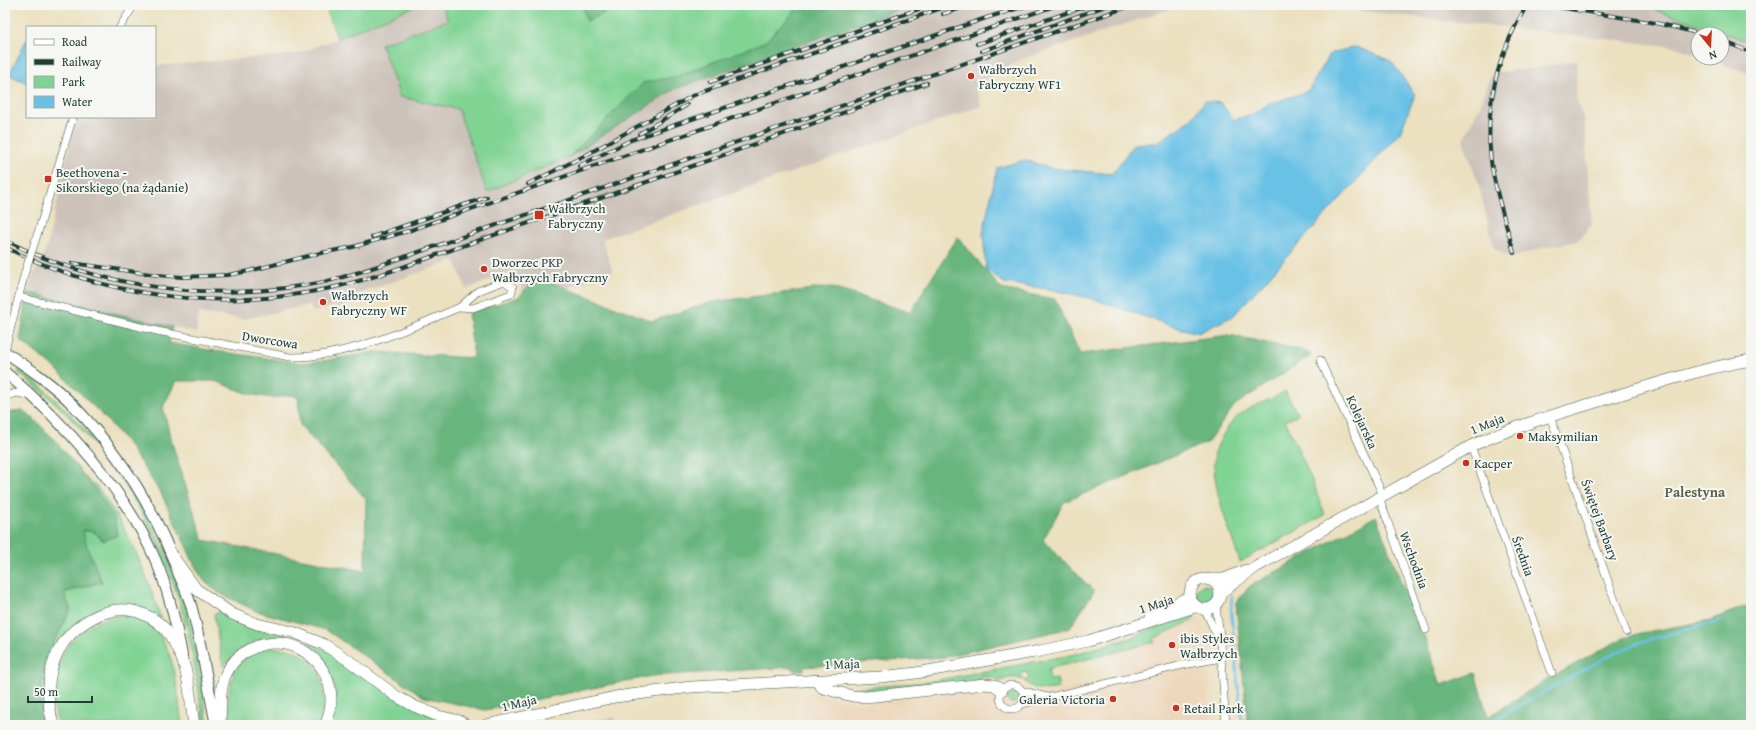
<svg xmlns="http://www.w3.org/2000/svg" width="1756" height="730" font-family="'Gentium Book Plus',serif">
<style>
.built{fill:#edd7bb}
.industrial{fill:#ccc2b9}
.green{fill:#81d394;stroke:#508864}
.forest{fill:#68b57e;stroke:#447959;fill-rule:evenodd}
.water{fill:#69c1e6;stroke:#447f8d}
.lines{fill:none;stroke-linecap:round;stroke-linejoin:round}
.stream{stroke:#69c1e6;stroke-width:2.5}
.minor-casing{stroke:#3e5549;stroke-width:8}
.secondary-casing{stroke:#3e5549;stroke-width:12}
.primary-casing{stroke:#3e5549;stroke-width:12}
.minor{stroke:#fff;stroke-width:7}
.secondary{stroke:#fff;stroke-width:10}
.primary{stroke:#fff;stroke-width:11}
.rail-casing{stroke:#1f3d34;stroke-width:4}
.rail{stroke:#f6f6f2;stroke-width:2.5;stroke-dasharray:8;stroke-linecap:butt}
.minor-bridge-casing{stroke:#3e5549;stroke-width:8;stroke-linecap:butt}
.minor-bridge{stroke:#fff;stroke-width:7}
.poi-dot{fill:#c8321e;stroke:#f6f6f2;stroke-width:1.5}
.labels{text-anchor:middle;dominant-baseline:central;stroke-width:4;stroke-linejoin:round;paint-order:stroke}
.poi-label{font-size:13px;fill:#1f3d34;stroke:#f6f6f2;text-anchor:start}
.street-label{font-size:13px;fill:#1f3d34;stroke:#f6f6f2}
.neighbourhood-label{font-size:14px;font-weight:bold;fill:#5f634b;stroke:#f6f6f2}
</style>
<rect width="100%" height="100%" fill="#f6f6f2"/>
<filter id="ink" filterUnits="userSpaceOnUse"><feTurbulence type="fractalNoise" baseFrequency=".025" numOctaves="2"/><feDisplacementMap in="SourceGraphic" scale="8" xChannelSelector="R" yChannelSelector="G"/><feConvolveMatrix kernelMatrix="1 2 1 2 8 2 1 2 1" color-interpolation-filters="sRGB"/></filter>
<filter id="wash" filterUnits="userSpaceOnUse"><feTurbulence type="fractalNoise" baseFrequency=".012" numOctaves="4" result="noise"/><feDisplacementMap in="SourceGraphic" scale="16" xChannelSelector="R" yChannelSelector="G"/><feGaussianBlur stdDeviation="0.9" result="paint"/><feColorMatrix in="noise" values="0 0 0 0 0 0 0 0 0 0 0 0 0 0 0 0 0 1.4 0 .05"/><feComposite in="paint" operator="in"/></filter>
<g filter="url(#wash)">
<rect width="100%" height="100%" fill="#ebe0bf"/>
<polygon class="built" points="1200,618 1207,650 1212,725 802,725 804,695 811,693 859,703 984,689 990,690 993,694 1002,684 1013,681 1021,683 1033,691 1044,693 1055,693 1117,677 1112,652 1130,648 1194,619"/>
<g class="industrial">
<polygon points="418,5 442,5 448,20 381,44 400,97 458,109 487,192 569,157 675,89 912,5 1188,5 1176,7 1022,59 976,85 981,106 602,239 613,272 541,297 524,297 516,271 466,289 455,260 358,294 359,301 338,308 336,305 313,312 309,305 245,319 199,313 196,333 27,290 47,247 76,117 155,117 155,66 298,54"/>
<polygon points="1309,5 1645,5 1751,36 1751,74 1707,58 1722,58 1722,34 1698,34 1698,55 1676,47"/>
<polygon points="1577,60 1576,97 1584,122 1592,224 1576,242 1544,247 1515,257 1507,256 1494,248 1478,182 1463,140 1482,101 1493,70 1501,72 1538,68"/>
<polygon points="615,717 616,725 575,725 584,723 584,721"/>
</g>
<g class="green">
<polygon points="325,5 418,5 337,38"/>
<polygon points="442,5 582,5 587,21 622,5 801,5 765,42 678,76 643,83 569,157 487,192 458,109 400,97 381,44 448,20"/>
<polygon points="1638,5 1751,5 1751,42 1652,9"/>
<path d="M21,369C103,437 164,519 190,624C198,657 203,691 208,725H204C198,689 194,653 184,618C162,535 118,462 55,403C43,392 30,382 18,372Z"/>
<path d="M1285,391L1298,415L1285,420L1314,485L1325,515L1240,562C1231,535 1209,481 1215,453C1218,442 1228,425 1237,417C1250,405 1271,401 1285,391Z"/>
<path d="M92,484H95C127,526 145,569 161,619L134,606L117,605L58,644L50,725H47L40,701L44,660L71,610L64,593L102,582L87,547L83,531L95,532L103,541L118,535L113,516Z"/>
<circle cx="1205" cy="594" r="9"/>
<polygon points="219,612 237,623 254,629 286,635 330,651 442,720 425,725 329,725 336,692 331,675 310,649 295,640 277,638 262,639 253,642 239,650 223,667 214,615"/>
<path d="M1192,613L1195,617L1193,620L1153,639L1155,642L1048,669L1050,680L1057,679L1059,688C1045,691 1034,691 1024,681L1029,679L1027,672L1021,673L1023,680L1017,678H1009L1001,681L991,677H982L980,680L867,694L842,690L927,682L1071,655L1130,638Z"/>
<path d="M117,615L136,616L156,626L154,628C177,655 177,692 182,725H59C47,693 55,650 84,630C94,622 105,618 117,615Z"/>
<path d="M268,648C279,648 289,648 299,653C326,666 329,701 318,725H232C228,707 226,692 234,676L231,673C241,658 252,653 268,648Z"/>
<circle cx="1013" cy="697" r="6"/>
</g>
<g class="forest">
<polygon points="582,5 622,5 587,21"/>
<polygon points="801,5 912,5 675,89 569,157 643,83 678,76 765,42"/>
<path d="M958,237L1001,289L1055,299L1080,354L1229,335L1305,351L1311,355L1235,405L1208,442L1064,502L1043,540L1094,591L1070,628L944,657L803,667L804,670L794,671L792,667L652,676L485,710L424,697L326,630L256,611L219,593L205,582L197,570L162,495L128,444L107,420L54,367L20,340L28,292L172,327L169,343L215,351L302,363L322,361L375,352L474,358L468,313L519,297L537,277L652,321L712,302L829,287L910,312ZM176,381H215L249,394L273,398L290,395L298,397L300,425L366,499L365,571L203,540L171,440L163,407Z"/>
<polygon points="22,410 34,419 51,436 92,485 113,516 117,535 103,541 95,532 83,530 87,547 101,582 64,592 70,610 44,660 40,701 47,725 5,725 5,426 9,413"/>
<polygon points="1376,516 1420,632 1424,635 1441,685 1475,673 1488,717 1543,682 1621,639 1641,633 1711,620 1751,604 1751,725 1245,725 1247,717 1236,604 1243,593 1250,586"/>
</g>
<g class="water">
<polygon points="27,39 27,83 9,75"/>
<polygon points="1356,47 1391,61 1415,95 1400,133 1233,316 1198,333 1172,326 1097,300 1049,289 1004,283 986,269 983,233 997,168 1025,160 1050,168 1112,174 1134,144 1157,143 1191,119 1205,101 1221,103 1234,120 1253,114 1267,105 1308,91 1331,53"/>
</g>
<g class="lines">
<g class="stream">
<polyline points="1232,597 1231,610 1242,725"/>
<polyline points="1485,725 1610,655 1641,642 1721,620"/>
</g>
</g>
</g>
<g filter="url(#ink)">
<g class="lines">
<defs>
<g id="minor">
<polyline points="120,27 134,5"/>
<polyline points="40,226 73,117"/>
<path d="M19,297L157,331L290,357C345,358 409,329 460,307L473,308L511,294L513,287L504,281L478,291L460,307"/>
<polyline points="5,350 25,272"/>
<polyline points="1320,360 1383,495"/>
<polyline points="5,396 17,393 32,396"/>
<polyline points="1550,416 1626,632"/>
<polyline points="1471,446 1552,673"/>
<polyline points="1379,497 1426,630"/>
<path d="M1217,603C1215,617 1221,628 1220,643L1226,725"/>
<polyline points="1200,609 1207,614 1220,643"/>
<circle cx="1012" cy="697" r="12"/>
<polyline points="1023,691 1047,697"/>
<polyline points="1022,704 1183,665 1222,658"/>
</g>
<g id="secondary">
<path d="M5,352C29,368 54,385 74,406C122,456 156,510 179,575C184,586 189,597 192,609C202,647 208,686 216,725"/>
<path d="M5,372C64,422 125,489 156,561C169,591 176,623 182,655"/>
</g>
<g id="primary">
<polyline points="173,557 196,589 232,614 257,624 293,632 323,644 348,660 396,696 414,706 438,716 460,721 465,725"/>
<circle cx="1205" cy="594" r="15"/>
<polyline points="1210,579 1224,579 1246,570"/>
<path d="M1220,593L1256,567L1471,446C1517,425 1565,412 1612,397C1658,383 1704,368 1751,360"/>
<polyline points="1150,617 1189,597"/>
<polyline points="815,680 823,688 852,696 866,697 985,684 994,685 1002,690"/>
<path d="M54,725C46,705 47,676 56,656C70,625 109,600 143,614C154,618 165,627 171,637C176,646 183,658 185,668C190,686 191,706 194,725"/>
<path d="M220,725C221,709 219,688 226,674C231,663 240,654 251,649C289,630 332,659 331,701C331,710 328,717 326,725"/>
<polyline points="486,725 615,697 691,687 881,677 916,673 1040,651 1088,641 1195,607"/>
</g>
</defs>
<use href="#minor" class="minor-casing"/>
<use href="#secondary" class="secondary-casing"/>
<use href="#primary" class="primary-casing"/>
<use href="#minor" class="minor"/>
<use href="#secondary" class="secondary"/>
<use href="#primary" class="primary"/>
<defs>
<g id="rail">
<polyline points="1545,5 1656,23 1701,34"/>
<polyline points="943,14 970,5"/>
<polyline points="1722,41 1751,52"/>
<polyline points="977,44 1089,5"/>
<polyline points="982,51 1108,5"/>
<polyline points="710,82 930,5"/>
<polyline points="639,134 687,105"/>
<polyline points="579,166 631,140 989,17 1029,5"/>
<polyline points="528,184 586,155 694,95 950,5"/>
<polyline points="372,237 487,197"/>
<path d="M5,240C102,290 217,303 324,282C354,275 384,264 413,254L1133,5"/>
<path d="M5,247C103,297 218,312 326,289C365,281 404,267 442,253C489,237 536,221 584,204C698,164 813,124 927,83"/>
<path d="M1514,253C1506,223 1495,192 1491,161C1484,106 1498,52 1527,5"/>
<polyline points="72,263 157,275 182,277 228,275 249,271 316,254 353,247 408,231 1057,5"/>
</g>
</defs>
<use href="#rail" class="rail-casing"/>
<use href="#rail" class="rail"/>
<defs>
<polyline id="minor-bridge" points="25,272 40,226"/>
</defs>
<use href="#minor-bridge" class="minor-bridge-casing"/>
<use href="#minor-bridge" class="minor-bridge"/>
</g>
</g>
<g class="poi-dot">
<circle cx="971" cy="76" r="4"/>
<rect x="44" y="175" width="8" height="8" rx="2"/>
<rect x="534" y="210" width="10" height="10" rx="2"/>
<circle cx="484" cy="269" r="4"/>
<circle cx="323" cy="302" r="4"/>
<circle cx="1520" cy="436" r="4"/>
<circle cx="1466" cy="463" r="4"/>
<circle cx="1172" cy="645" r="4"/>
<circle cx="1113" cy="699" r="4"/>
<circle cx="1176" cy="708" r="4"/>
</g>
<g class="labels">
<g class="poi-label">
<text x="979" y="69">Wałbrzych<tspan x="979" dy="15">Fabryczny WF1</tspan></text>
<text x="56" y="172">Beethovena -<tspan x="56" dy="15">Sikorskiego (na żądanie)</tspan></text>
<text x="548" y="208">Wałbrzych<tspan x="548" dy="15">Fabryczny</tspan></text>
<text x="492" y="262">Dworzec PKP<tspan x="492" dy="15">Wałbrzych Fabryczny</tspan></text>
<text x="331" y="295">Wałbrzych<tspan x="331" dy="15">Fabryczny WF</tspan></text>
<text x="1528" y="436">Maksymilian</text>
<text x="1474" y="463">Kacper</text>
<text x="1180" y="638">ibis Styles<tspan x="1180" dy="15">Wałbrzych</tspan></text>
<text x="1105" y="699" text-anchor="end">Galeria Victoria</text>
<text x="1184" y="708">Retail Park</text>
</g>
<g class="street-label">
<text transform="translate(270 340) rotate(9)">Dworcowa</text>
<text transform="translate(1362 422) rotate(65)">Kolejarska</text>
<text transform="translate(1487 424) rotate(-22)">1 Maja</text>
<text transform="translate(1600 520) rotate(70)">Świętej Barbary</text>
<text transform="translate(1523 556) rotate(70)">Średnia</text>
<text transform="translate(1414 560) rotate(70)">Wschodnia</text>
<text transform="translate(1156 604) rotate(-18)">1 Maja</text>
<text transform="translate(842 664) rotate(-2)">1 Maja</text>
<text transform="translate(519 703) rotate(-13)">1 Maja</text>
</g>
<g class="neighbourhood-label">
<text x="1695" y="492">Palestyna</text>
</g>
</g>
<rect width="1756" height="730" fill="none" stroke="#f6f6f2" stroke-width="20"/>
<rect x="26" y="26" width="130" height="92" fill="#f6f6f2" stroke="#a0aca6"/>
<rect x="34" y="39" width="20" height="6" fill="#ffffff" stroke="#a0aca6"/>
<text x="62" y="46" font-size="12" fill="#1f3d34">Road</text>
<rect x="34" y="59" width="20" height="6" fill="#1f3d34" stroke="#a0aca6"/>
<text x="62" y="66" font-size="12" fill="#1f3d34">Railway</text>
<rect x="34" y="76" width="20" height="12" fill="#81d394" stroke="#a0aca6"/>
<text x="62" y="86" font-size="12" fill="#1f3d34">Park</text>
<rect x="34" y="96" width="20" height="12" fill="#69c1e6" stroke="#a0aca6"/>
<text x="62" y="106" font-size="12" fill="#1f3d34">Water</text>
<g transform="translate(1710 46) rotate(162)"><circle r="19" fill="#f6f6f2" stroke="#a0aca6"/>
<path d="M0-3L7 15L0 10L-7 15Z" fill="#c8321e"/>
<text y="-6" font-size="11" font-weight="bold" text-anchor="middle" fill="#1f3d34">N</text>
</g>
<path d="M28 696v6h64v-6" fill="none" stroke="#1f3d34" stroke-width="2"/>
<text x="34" y="696" font-size="12" fill="#1f3d34" stroke="#f6f6f2" stroke-width="3" paint-order="stroke">50 m</text>
</svg>
